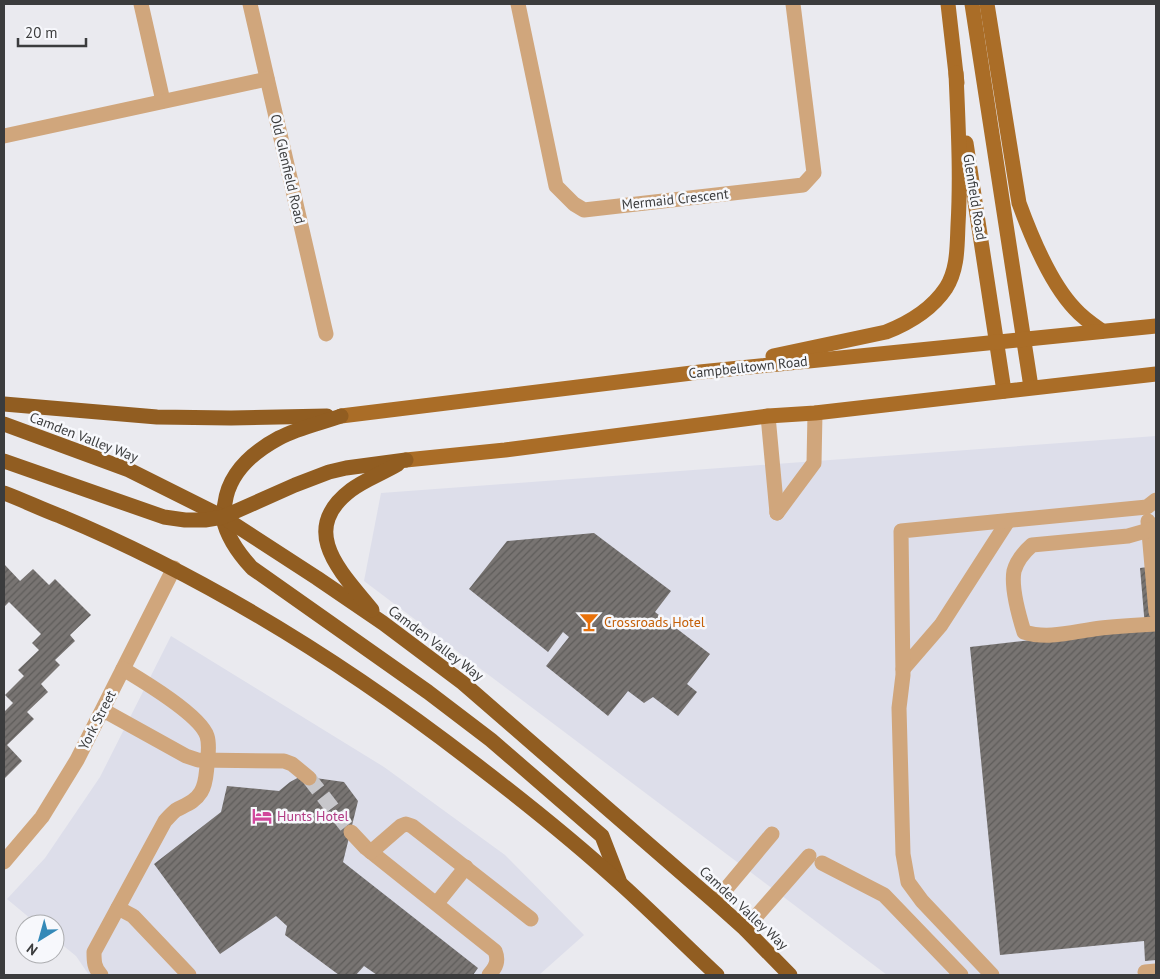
<svg xmlns="http://www.w3.org/2000/svg" width="1160" height="979" font-family="'PT Sans',sans-serif">
<style>
.built{fill:#dddeea}
.building{fill:url(#building-hatch)}
.lines{fill:none;stroke-linecap:round;stroke-linejoin:round}
.minor-tunnel{stroke:#c7c7cb;stroke-width:15;stroke-dasharray:15 8;stroke-linecap:butt}
.minor{stroke:#d0a67c;stroke-width:15}
.major{stroke:#aa6d27;stroke-width:15}
.highway{stroke:#915d21;stroke-width:15}
.labels{text-anchor:middle;dominant-baseline:central;stroke-width:5;stroke-linejoin:round;paint-order:stroke}
.street-label{font-size:14px;fill:#3b3c3d;stroke:#f7f8fc}
.food-label{font-size:14px;fill:#c56008;stroke:#f7f8fc;text-anchor:start}
.hotel-label{font-size:14px;fill:#b23c85;stroke:#f7f8fc;text-anchor:start}
</style>
<defs>
<pattern id="building-hatch" width="6" height="6" patternUnits="userSpaceOnUse" patternTransform="scale(1.25)"><rect width="6" height="6" fill="#787472"/><path d="M-1 1l2-2M0 6l6-6M5 7l2-2" fill="none" stroke="#5e5c5a"/></pattern>
</defs>
<rect width="100%" height="100%" fill="#eaeaef"/>
<g class="built">
<polygon points="1156,436 1156,975 887,975 364,581 381,493"/>
<polygon points="171,636 384,767 505,855 584,935 539,975 89,975 76,956 55,939 55,924 37,924 7,899 45,858 100,777"/>
</g>
<g class="building">
<polygon points="594,533 671,591 655,612 710,654 687,684 697,692 678,716 653,697 644,703 628,691 608,716 546,666 569,637 563,632 548,652 469,589 507,541"/>
<polygon points="4,564 20,581 33,569 49,585 55,579 91,615 70,635 75,641 55,660 60,665 41,684 48,692 27,712 34,719 7,745 22,761 4,779 4,712 13,703 5,695 24,676 18,670 39,650 32,643 41,634 9,602 4,607"/>
<polygon points="1156,566 1156,960 1145,961 1144,941 1000,955 970,647 1145,627 1140,568"/>
<polygon points="301,776 344,782 358,801 343,862 478,968 473,975 377,975 364,966 356,975 339,975 285,935 287,926 276,916 220,954 154,864 221,812 227,786 279,791 290,782"/>
</g>
<g class="lines">
<polyline class="minor-tunnel" points="309,778 351,832"/>
<g class="minor">
<polyline points="141,4 163,101"/>
<polyline points="250,4 326,334"/>
<polyline points="518,4 556,186 574,204 584,210 803,185 814,173 793,4"/>
<polyline points="4,136 267,79"/>
<polyline points="768,416 777,513"/>
<polyline points="777,513 814,463 815,413"/>
<polyline points="1148,521 1156,612"/>
<path d="M1156,528L1128,536L1032,545C1024,552 1017,560 1014,571C1011,587 1019,616 1024,632C1049,640 1075,631 1101,628C1120,626 1138,625 1156,624"/>
<polyline points="903,669 941,625 1008,521"/>
<polyline points="103,710 186,756 198,760 284,761 292,764 309,778"/>
<path d="M351,832L366,848L495,951C499,961 496,967 489,975"/>
<polyline points="371,852 401,826 406,824 412,826 531,919"/>
<polyline points="4,862 42,817 77,760 174,568"/>
<polyline points="822,863 884,895 961,975"/>
<polyline points="715,902 772,834"/>
<polyline points="437,903 466,867"/>
<polyline points="118,908 133,916 189,975"/>
<polyline points="745,929 809,856"/>
<polyline points="1145,972 1156,971"/>
<path d="M101,975C94,968 94,961 94,952L165,821C169,817 172,813 176,810C185,805 195,802 201,792C206,784 206,775 207,766C208,757 210,745 207,736C200,715 143,681 123,669"/>
<polyline points="992,975 922,901 908,882 903,854 899,708 903,675 901,531 1147,507 1156,500"/>
</g>
<g class="major">
<polyline points="948,4 957,83"/>
<polyline points="972,4 1031,387"/>
<path d="M987,4L1019,203C1031,236 1051,284 1075,309C1083,318 1092,324 1102,331"/>
<polyline points="966,143 1004,391"/>
<path d="M773,356L886,332C909,323 932,309 946,288C958,269 957,246 958,225C961,174 958,123 956,73"/>
<polyline points="341,416 700,372 1156,326"/>
<polyline points="406,460 505,450 768,416 815,413 1156,374"/>
</g>
<g class="highway">
<polyline points="4,404 157,417 231,418 327,416"/>
<path d="M341,416C321,423 298,428 279,438C253,452 229,473 225,503C224,508 223,514 223,518C227,538 239,554 252,568L428,692L491,740L602,836L619,880"/>
<polyline points="4,424 129,470 223,517 317,578 383,623 463,683 715,902 745,929 790,975"/>
<polyline points="4,461 164,517 185,520 205,520 223,517 295,485 329,472 346,468 406,460"/>
<path d="M4,493C23,500 41,509 60,516C211,579 346,664 474,763C525,802 575,842 622,885C654,914 685,945 717,975"/>
<path d="M372,610C342,573 297,531 351,490C364,480 383,473 398,464"/>
</g>
</g>
<defs>
<symbol id="bar-bare" viewBox="-9 -9 18 18"><path d="M-6-5H6L.8 .8V4.5H3.5V6h-7V4.5H-.8V.8Z" fill="#e8710a" stroke="#f7f8fc" stroke-width="2.5" paint-order="stroke"/></symbol>
<symbol id="hotel-bare" viewBox="-9 -9 18 18"><path d="M-6-4.5h1.5V1H6V5H4.5V3h-9V5H-6ZM-4 0a1.8 1.8 0 1 1 3.6 0ZM.5 0V-2.5h3Q6-2.5 6 0Z" fill="#d1479c" stroke="#f7f8fc" stroke-width="2.5" paint-order="stroke"/></symbol>
</defs>
<g fill-rule="evenodd">
<use href="#bar-bare" x="575" y="608" width="28" height="28"/>
<use href="#hotel-bare" x="248" y="802" width="28" height="28"/>
</g>
<g class="labels">
<g class="street-label">
<text transform="translate(288 169) rotate(77)">Old Glenfield Road</text>
<text transform="translate(975 197) rotate(81)">Glenfield Road</text>
<text transform="translate(675 199) rotate(-6)">Mermaid Crescent</text>
<text transform="translate(748 367) rotate(-6)">Campbelltown Road</text>
<text transform="translate(84 437) rotate(21)">Camden Valley Way</text>
<text transform="translate(436 643) rotate(37)">Camden Valley Way</text>
<text transform="translate(97 720) rotate(-63)">York Street</text>
<text transform="translate(744 908) rotate(43)">Camden Valley Way</text>
</g>
<g class="food-label">
<text x="604" y="622">Crossroads Hotel</text>
</g>
<g class="hotel-label">
<text x="277" y="816">Hunts Hotel</text>
</g>
</g>
<rect width="1160" height="979" fill="none" stroke="#3b3c3d" stroke-width="10"/>
<g transform="translate(40 939) rotate(217)"><circle r="24" fill="#f7f8fc" stroke="#acadb0"/>
<path d="M0-4L9 19L0 12L-9 19Z" fill="#3489b8"/>
<text y="-8" font-size="14" font-weight="bold" text-anchor="middle" fill="#3b3c3d">N</text>
</g>
<path d="M18 38v8h68v-8" fill="none" stroke="#3b3c3d" stroke-width="2.5"/>
<text x="25" y="38" font-size="15" fill="#3b3c3d" stroke="#f7f8fc" stroke-width="4" paint-order="stroke">20 m</text>
</svg>
